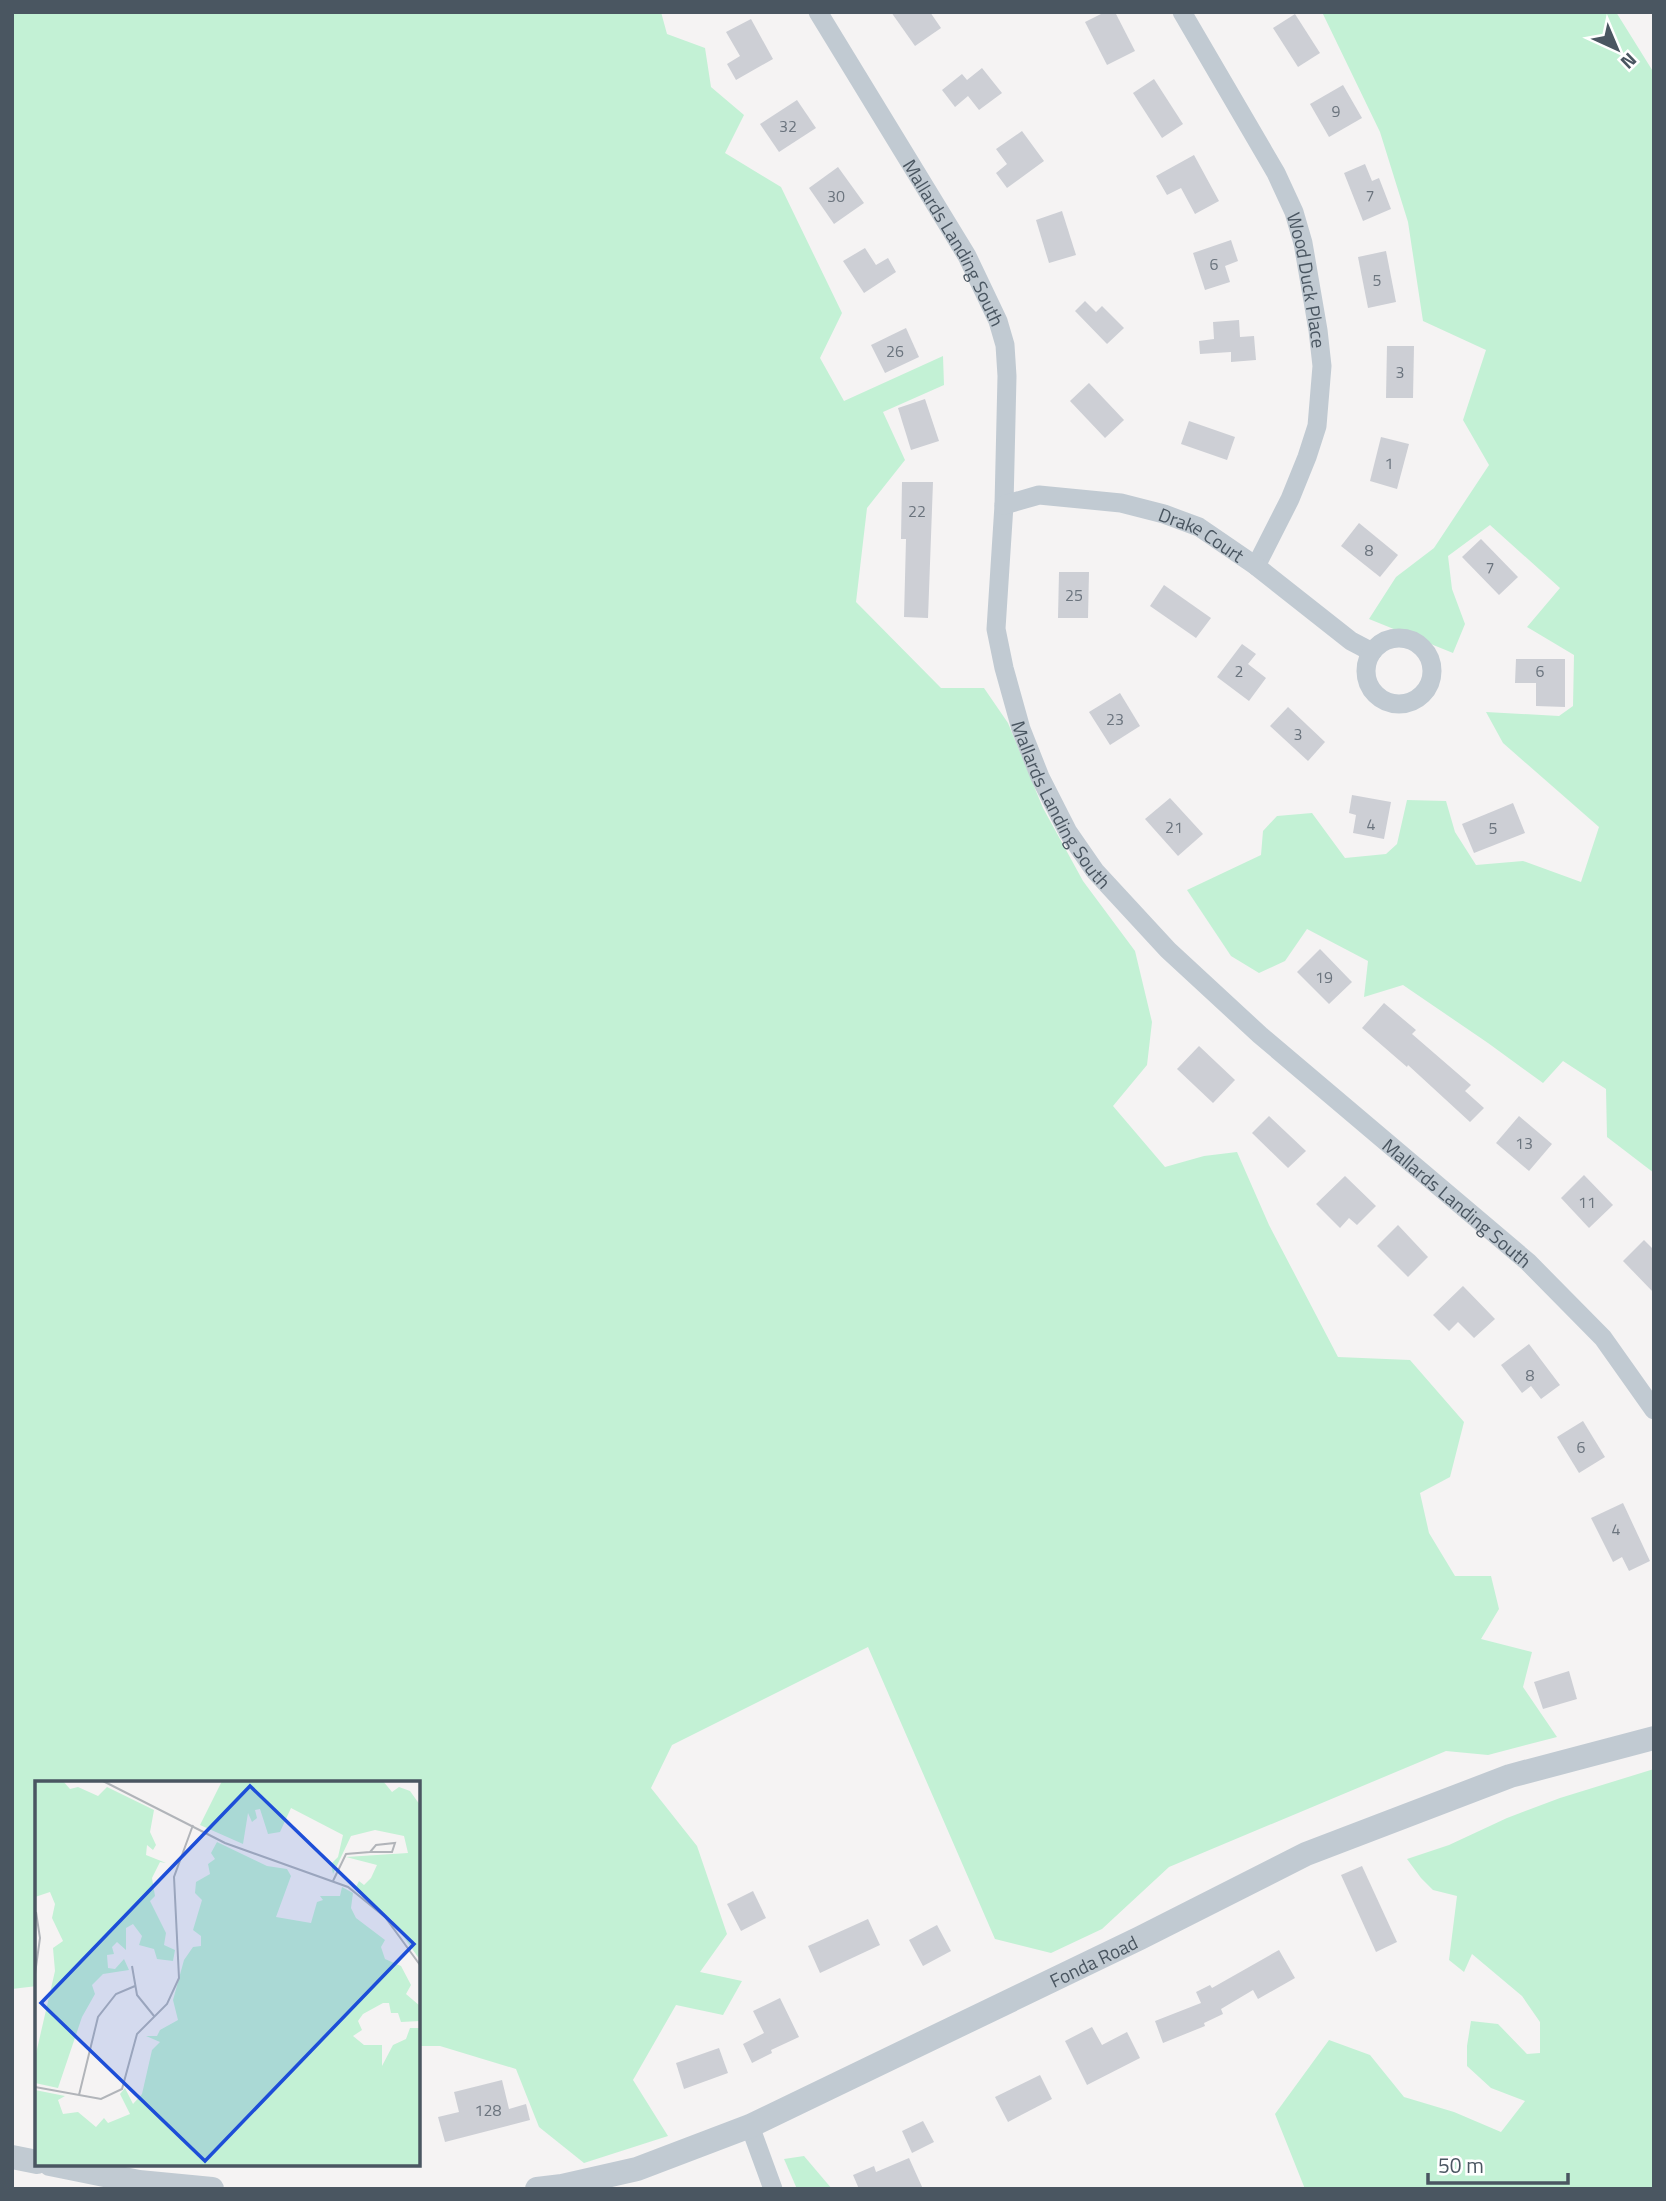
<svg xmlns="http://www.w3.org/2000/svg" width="1666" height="2201" font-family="'Titillium Web',sans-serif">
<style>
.green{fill:#c3f1d5}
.building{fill:#cdcfd5}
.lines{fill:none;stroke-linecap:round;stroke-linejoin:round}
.minor{stroke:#c1cad2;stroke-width:19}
.tertiary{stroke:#c1cad2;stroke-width:24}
.labels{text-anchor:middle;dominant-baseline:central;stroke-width:6;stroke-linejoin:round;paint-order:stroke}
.number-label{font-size:16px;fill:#6b747e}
.street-label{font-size:19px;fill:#4a5661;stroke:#fff}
.inset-road{fill:none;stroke:#b1b4b9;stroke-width:2}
.view{fill:#1d4ed8;fill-opacity:0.15;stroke:#1d4ed8;stroke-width:3.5}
.inset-edge{fill:none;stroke:#4a5661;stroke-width:3.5}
</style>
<rect width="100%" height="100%" fill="#f5f3f3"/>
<g class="green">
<polygon points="12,12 661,12 667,34 705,48 711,87 744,115 725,153 781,187 842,313 820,358 844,401 943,356 944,385 883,412 905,460 867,508 856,602 941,688 984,688 1008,723 1043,808 1083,881 1135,951 1152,1022 1147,1065 1113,1106 1165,1167 1204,1156 1237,1152 1269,1225 1338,1357 1410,1360 1464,1422 1450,1477 1420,1493 1429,1533 1455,1576 1491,1576 1499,1609 1481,1639 1532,1652 1523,1687 1557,1737 1488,1755 1446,1751 1169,1867 1102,1929 1051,1953 995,1939 868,1647 672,1745 651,1788 697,1846 727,1934 700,1972 742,1981 723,2015 676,2005 633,2080 668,2136 584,2163 539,2127 516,2069 440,2046 418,2046 418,1783 37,1783 37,1986 12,1989"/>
<polygon points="1322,12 1616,12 1654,73 1654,1173 1607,1137 1606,1089 1563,1061 1543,1083 1488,1043 1403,985 1364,997 1368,961 1307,929 1285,961 1259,973 1231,956 1187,890 1261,855 1263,831 1277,816 1312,813 1345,858 1386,854 1397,844 1407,800 1446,801 1455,832 1476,865 1523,861 1581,882 1599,827 1503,743 1486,712 1559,716 1573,706 1574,655 1527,627 1560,588 1490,525 1448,556 1452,589 1465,624 1453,653 1369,619 1396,577 1434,548 1489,465 1463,420 1486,350 1423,321 1408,222 1380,132"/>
<polygon points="1654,1769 1654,2189 1305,2189 1275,2114 1329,2040 1370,2055 1404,2097 1454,2112 1501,2132 1525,2101 1491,2088 1467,2066 1467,2046 1471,2021 1498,2024 1527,2054 1540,2053 1540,2022 1522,1996 1472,1954 1464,1972 1449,1960 1457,1896 1433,1890 1421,1878 1407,1859 1449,1845 1507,1818 1560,1798"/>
<polygon points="804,2156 832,2189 797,2189 784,2159"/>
</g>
<g class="building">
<polygon points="891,12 930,12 941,28 915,46"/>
<polygon points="1105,12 1115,12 1135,51 1107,65 1085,22"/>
<polygon points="1295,14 1320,53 1298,67 1273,28"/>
<polygon points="751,19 773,59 736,80 727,64 740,56 726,32"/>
<polygon points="982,68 1002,93 979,110 968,96 955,107 942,90 962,74 967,80"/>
<polygon points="1154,79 1183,124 1162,138 1133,93"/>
<polygon points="1343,85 1362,118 1329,137 1310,104"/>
<polygon points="797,100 816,128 779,152 760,124"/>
<polygon points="1022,131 1044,161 1007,188 996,173 1007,164 996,149"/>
<polygon points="1194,155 1219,201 1195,214 1181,188 1167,195 1156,176"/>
<polygon points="1365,164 1372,181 1379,178 1391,209 1363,221 1344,173"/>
<polygon points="838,167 864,203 834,224 809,188"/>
<polygon points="1062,211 1076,255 1049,263 1036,220"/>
<polygon points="1231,240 1238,261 1225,266 1230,282 1205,290 1193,253"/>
<polygon points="865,248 876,265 888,258 896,272 864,293 843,261"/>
<polygon points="1386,251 1396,302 1368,308 1358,257"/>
<polygon points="1085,301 1096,312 1102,306 1124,328 1107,344 1075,311"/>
<polygon points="1239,320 1240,337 1254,336 1256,360 1231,362 1231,352 1200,354 1199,341 1214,339 1213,322"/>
<polygon points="906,328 919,357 885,373 871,345"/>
<polygon points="1387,346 1414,346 1413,398 1386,398"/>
<polygon points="1089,383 1124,420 1105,438 1070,401"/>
<polygon points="925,399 939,441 911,450 898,408"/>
<polygon points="1189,421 1235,437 1227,460 1181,444"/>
<polygon points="1381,437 1409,444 1397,489 1370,481"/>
<polygon points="902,482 933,482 928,618 904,617 906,539 901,539"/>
<polygon points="1359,523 1398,555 1380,577 1341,546"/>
<polygon points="1481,539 1518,577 1499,595 1462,557"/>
<polygon points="1059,572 1089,572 1088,618 1058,618"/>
<polygon points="1164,585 1211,618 1196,638 1150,606"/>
<polygon points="1242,644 1256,654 1248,664 1266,678 1249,701 1217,677"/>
<polygon points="1516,659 1565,659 1565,707 1536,706 1536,683 1515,683"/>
<polygon points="1120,693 1140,726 1110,745 1089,712"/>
<polygon points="1288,707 1325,742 1308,761 1270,726"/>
<polygon points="1352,795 1391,802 1384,839 1353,833 1356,815 1349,813"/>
<polygon points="1170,798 1203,834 1178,856 1145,819"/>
<polygon points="1513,803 1525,833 1474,853 1462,824"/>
<polygon points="1320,949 1352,982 1329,1004 1297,972"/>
<polygon points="1384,1003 1416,1030 1412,1034 1471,1085 1465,1091 1484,1108 1470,1122 1408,1065 1407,1067 1362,1028"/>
<polygon points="1199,1046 1235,1080 1213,1103 1177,1069"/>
<polygon points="1269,1116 1306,1151 1288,1168 1252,1133"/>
<polygon points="1519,1116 1552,1144 1529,1171 1496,1143"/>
<polygon points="1584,1175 1613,1205 1589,1228 1561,1198"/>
<polygon points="1345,1176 1376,1206 1357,1225 1349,1218 1340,1228 1316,1204"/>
<polygon points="1398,1225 1428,1257 1408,1277 1377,1246"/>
<polygon points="1644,1240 1654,1250 1654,1293 1623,1261"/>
<polygon points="1463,1286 1495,1319 1474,1338 1458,1322 1449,1331 1433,1315"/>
<polygon points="1529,1344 1560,1385 1541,1399 1531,1386 1522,1393 1501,1365"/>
<polygon points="1583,1421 1605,1457 1579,1473 1557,1437"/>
<polygon points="1623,1503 1650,1561 1629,1571 1622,1557 1613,1562 1591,1518"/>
<polygon points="1569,1671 1577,1699 1543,1709 1534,1682"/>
<polygon points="1362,1866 1397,1942 1376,1952 1341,1875"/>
<polygon points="753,1891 766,1918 741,1931 727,1904"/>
<polygon points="868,1919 880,1945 820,1973 808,1946"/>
<polygon points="937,1925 951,1951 923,1966 909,1940"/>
<polygon points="1279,1950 1295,1978 1258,1999 1253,1990 1221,2009 1223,2014 1204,2023 1205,2026 1163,2043 1155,2021 1201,2003 1196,1992 1210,1985 1212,1988"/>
<polygon points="780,1998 799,2037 771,2050 772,2053 752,2063 743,2044 764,2033 753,2011"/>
<polygon points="1092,2027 1102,2045 1127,2032 1140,2058 1087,2085 1065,2041"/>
<polygon points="719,2048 728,2073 684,2089 676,2063"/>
<polygon points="1040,2075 1052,2099 1008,2122 995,2097"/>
<polygon points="502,2080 509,2109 526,2104 530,2120 445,2142 438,2117 459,2112 454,2092"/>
<polygon points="923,2121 934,2142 912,2153 902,2131"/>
<polygon points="909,2158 923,2189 859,2189 853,2175 874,2166 876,2172"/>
</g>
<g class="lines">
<g class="minor">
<path id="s1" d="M818,12L967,256L998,321L1005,345L1007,376L1004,505L996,629L1004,668L1021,729L1040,777L1068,832L1095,871L1168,950L1260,1035L1528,1262L1603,1338L1654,1410"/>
<path id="s2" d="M1182,12L1276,173L1294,212L1303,243L1318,330L1322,366L1317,426L1307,457L1290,499L1256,566"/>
<path id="s3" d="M1004,505L1039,495L1121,503L1164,514L1199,527L1256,566L1351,641L1372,652"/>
<circle cx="1399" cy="671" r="33"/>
<polyline points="750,2126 773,2189"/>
</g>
<g class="tertiary">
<polyline points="12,2157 37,2162"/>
<polyline points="50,2164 139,2182 212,2189"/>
<path id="s4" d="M537,2189L562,2186L637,2169L750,2126L1140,1938L1306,1854L1510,1776L1654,1738"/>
</g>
</g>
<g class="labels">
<g class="number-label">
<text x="1336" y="111">9</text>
<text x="788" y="126">32</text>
<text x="1370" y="195">7</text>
<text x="836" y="196">30</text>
<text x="1214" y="264">6</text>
<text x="1377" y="280">5</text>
<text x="895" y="351">26</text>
<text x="1400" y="372">3</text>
<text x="1389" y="463">1</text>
<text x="917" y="511">22</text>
<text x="1369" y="550">8</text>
<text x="1490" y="567">7</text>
<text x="1074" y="595">25</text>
<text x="1239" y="671">2</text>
<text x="1540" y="671">6</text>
<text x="1115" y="719">23</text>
<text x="1298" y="734">3</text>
<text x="1371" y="824">4</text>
<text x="1174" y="827">21</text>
<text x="1493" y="828">5</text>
<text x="1324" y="977">19</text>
<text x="1524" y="1143">13</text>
<text x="1587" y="1202">11</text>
<text x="1530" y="1375">8</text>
<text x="1581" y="1447">6</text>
<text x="1616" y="1529">4</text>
<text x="488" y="2110">128</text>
</g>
<g class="street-label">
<text stroke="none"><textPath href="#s1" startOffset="268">Mallards Landing South</textPath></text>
<text stroke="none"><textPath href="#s2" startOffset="299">Wood Duck Place</textPath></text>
<text stroke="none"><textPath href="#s3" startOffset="206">Drake Court</textPath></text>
<text stroke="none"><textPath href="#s1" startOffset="856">Mallards Landing South</textPath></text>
<text stroke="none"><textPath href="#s1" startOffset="1423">Mallards Landing South</textPath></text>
<text stroke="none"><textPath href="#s4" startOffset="604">Fonda Road</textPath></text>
</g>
</g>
<g transform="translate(35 1781)">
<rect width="385" height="385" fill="#f5f3f3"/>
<path d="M0,0H28L35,8L43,6L63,15L72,6L119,29L115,51L121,64L118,69L112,64L111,74L131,82L125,81L117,97L120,115L115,120L131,152L129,164L140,169L138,180L122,178L119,168L104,164L107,155L98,143L91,147V169L82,161L77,166L79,173L72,174L73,187L80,188L89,178L94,189L68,193L57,204L60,213L47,236L23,307L0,302V277L20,190L18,167L28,160L17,137L20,123L15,111L0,116ZM187,0H348L357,11L364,6L375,10L385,24V179L357,139L320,108L324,100L329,104L336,97L342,84L311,76L373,72L369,55L340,49L316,55L298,93L296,83L303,76L308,54L256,27L245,51L233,53L225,28L220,29L222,37L217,41L213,32L208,63L165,44ZM182,61L232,85L252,88L256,95L241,136L276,142L282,121L288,119L285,115H305L307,106L318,112L316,127L321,137L350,159L346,166L350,178L366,185L376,204L371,213L385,225V240L366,241L363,232H356L354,222H348L328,233L323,240L327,249L318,255L329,264H347V285L358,264L371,258L375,247H385V385H0V309L30,315L23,319L28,333L43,331L61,346L69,337L73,342L95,333L85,313L90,307L98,323L107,313L117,269L125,261L111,255H122L125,249L143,239L138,219L149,179L158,166L166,165V155L158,149L167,119L160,112L161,101L175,93L173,83L180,78L176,72Z" fill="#c3f1d5"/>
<path class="inset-road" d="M68,0L190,62L313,106L350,136L385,184M360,62L357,71H335L341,64ZM298,100L311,73L335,71M97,185L102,214L119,235M0,193L5,157L1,131M0,306L66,318L87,308L102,253L132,223L144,197L139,96L158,44M44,314L63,236L81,213L100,205"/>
<path class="view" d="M215,5L379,163L170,380L6,222Z"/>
<rect width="385" height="385" class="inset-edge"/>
</g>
<rect width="1666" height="2201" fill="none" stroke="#4a5661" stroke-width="28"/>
<g transform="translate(1617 49) rotate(136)" stroke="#ffffff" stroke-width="5" paint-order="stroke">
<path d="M0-5L12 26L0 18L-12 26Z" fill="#4a5661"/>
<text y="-10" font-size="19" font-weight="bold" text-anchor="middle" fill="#4a5661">N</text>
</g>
<path d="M1428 2173v10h140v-10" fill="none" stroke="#4a5661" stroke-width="3.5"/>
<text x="1438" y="2173" font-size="21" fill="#4a5661" stroke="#ffffff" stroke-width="5" paint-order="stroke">50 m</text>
</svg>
